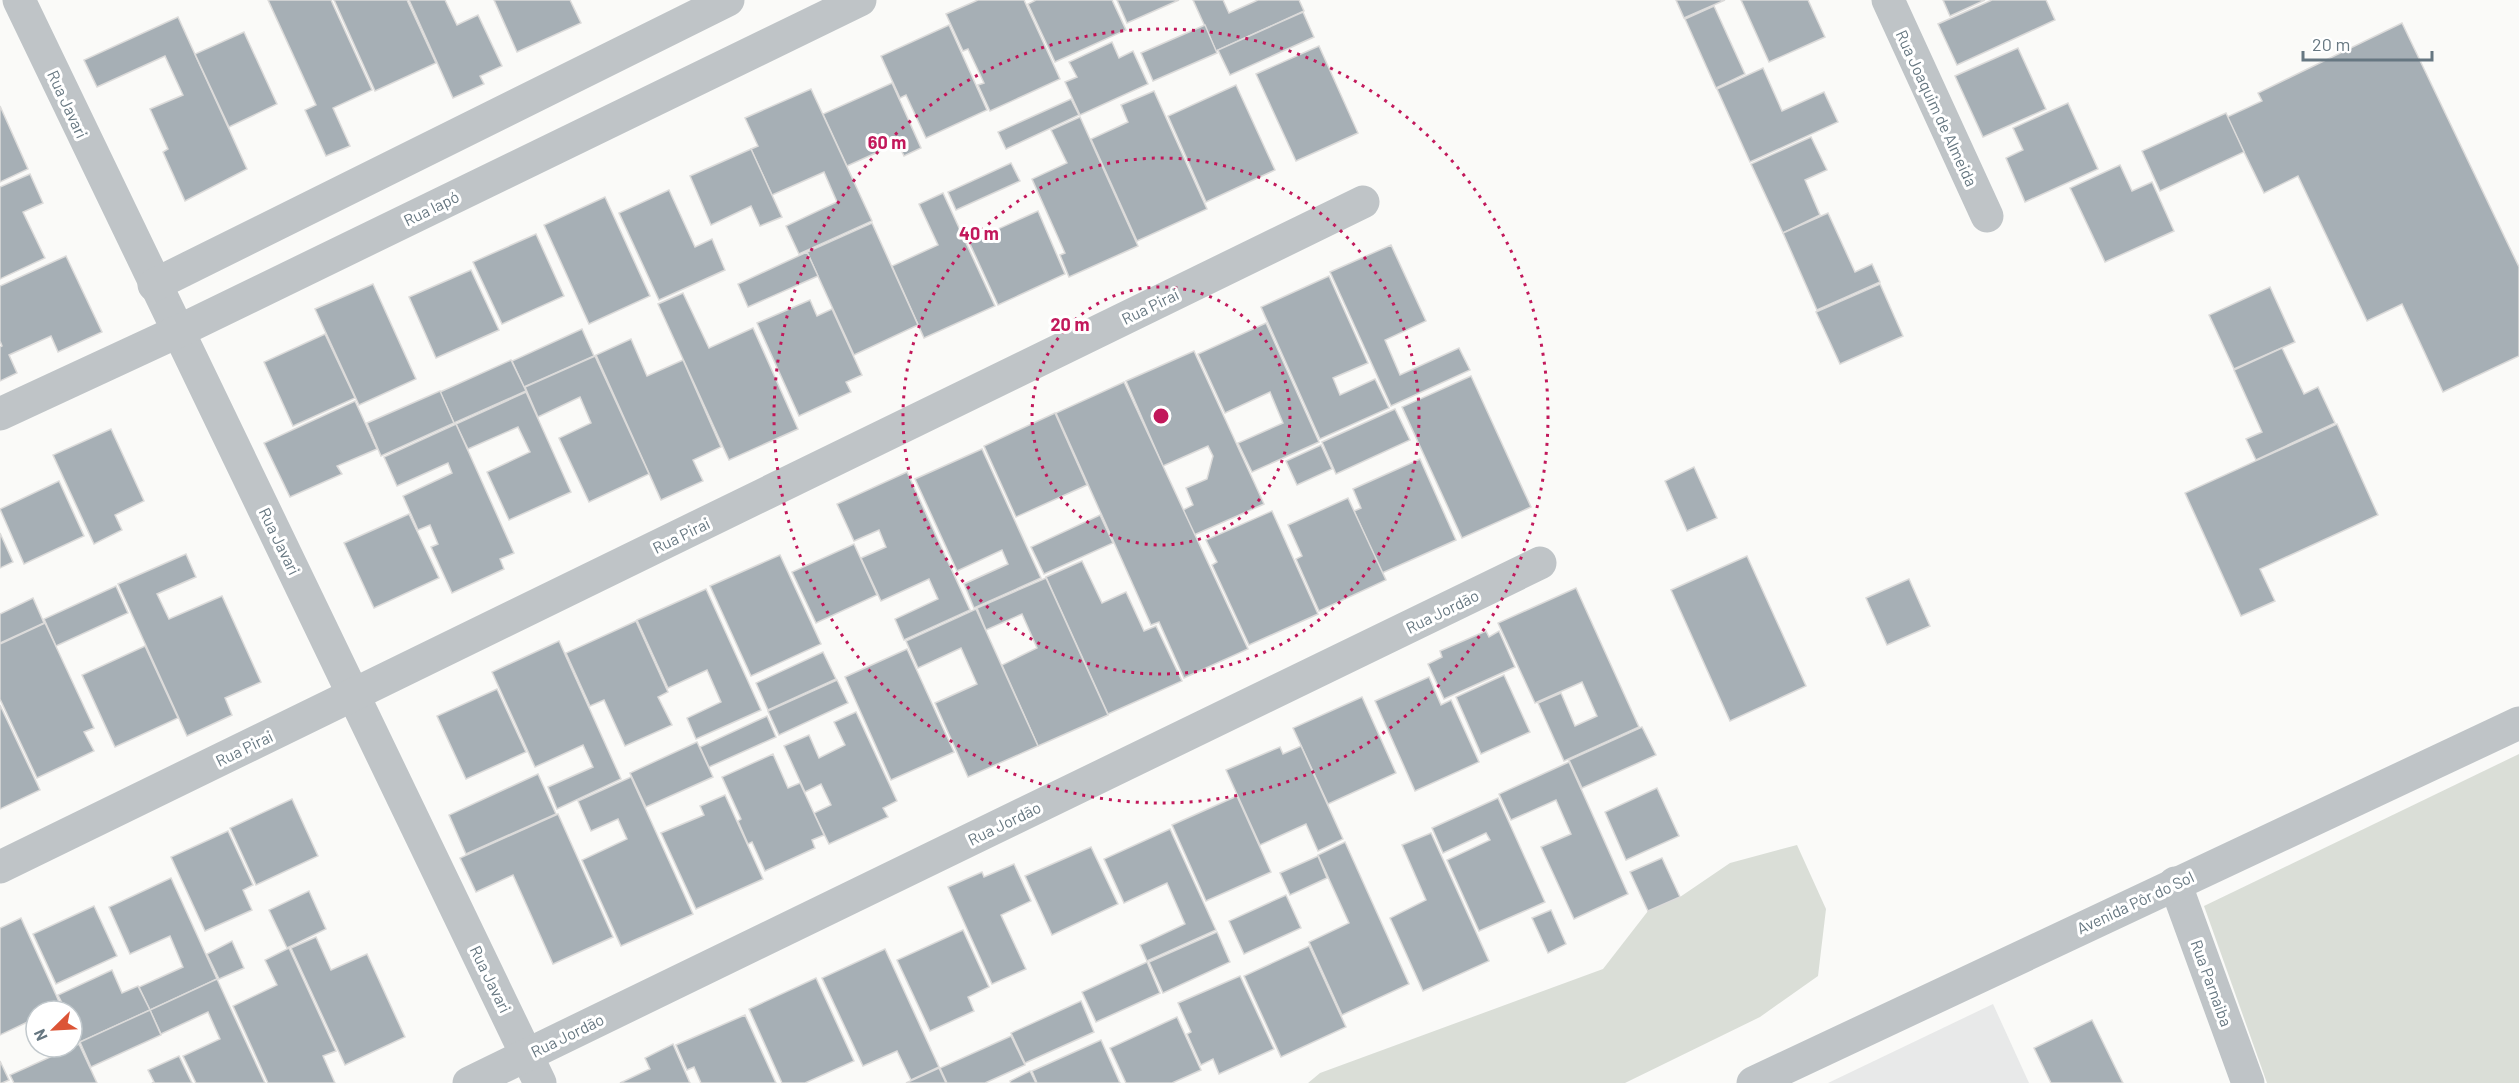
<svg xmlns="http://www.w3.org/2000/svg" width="2519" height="1083" font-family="Barlow,sans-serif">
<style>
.built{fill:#e8e9e9}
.green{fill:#daded7}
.building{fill:#a6afb5;stroke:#dcdbda;stroke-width:1.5}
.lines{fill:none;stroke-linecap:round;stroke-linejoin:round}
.minor{stroke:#bfc4c7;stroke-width:33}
.tertiary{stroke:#bfc4c7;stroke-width:33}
.ring{fill:none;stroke:#c2185b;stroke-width:3;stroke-dasharray:3 6}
.labels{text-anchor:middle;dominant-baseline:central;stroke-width:6;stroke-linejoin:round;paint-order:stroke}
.street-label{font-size:16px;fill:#667781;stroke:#fff}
.centre{fill:#c2185b;stroke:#fff;stroke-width:3}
.ring-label{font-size:18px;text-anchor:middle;font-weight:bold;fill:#c2185b;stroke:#fff;stroke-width:6;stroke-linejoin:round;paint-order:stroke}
</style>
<rect width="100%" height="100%" fill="#fafaf8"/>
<polygon class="built" points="1993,1004 2029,1083 1828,1083"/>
<g class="green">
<polygon points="2519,754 2519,1083 2267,1083 2204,906"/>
<polygon points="1797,845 1826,909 1818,976 1760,1017 1625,1083 1308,1083 1320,1073 1603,969 1648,911 1680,897 1730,863"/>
</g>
<g class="building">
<polygon points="268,0 331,0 372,90 333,108 350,146 326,156 305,110 316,105"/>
<polygon points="334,0 407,0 436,63 375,91"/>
<polygon points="409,0 445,0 457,25 478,15 502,66 480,76 484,84 453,98"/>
<polygon points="494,0 570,0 581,23 517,52"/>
<polygon points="978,0 1024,0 1060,79 990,111 978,85 984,83 968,49 963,51 946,14"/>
<polygon points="1036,0 1112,0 1126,30 1055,62 1028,4"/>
<polygon points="1117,0 1179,0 1127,23"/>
<polygon points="1193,0 1223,0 1229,13 1258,0 1299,0 1304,11 1216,51"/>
<polygon points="1676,0 1725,0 1684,18"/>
<polygon points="1741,0 1808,0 1825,37 1769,62"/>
<polygon points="1943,0 1985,0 1950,16"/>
<polygon points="1992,0 2046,0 2055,20 1957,65 1938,24"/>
<polygon points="1714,6 1745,74 1716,88 1685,19"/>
<polygon points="1303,12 1314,37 1230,75 1218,50"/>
<polygon points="178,17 247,169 185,201 163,152 168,149 150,109 183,95 165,56 97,87 84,60"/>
<polygon points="2402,23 2519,267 2519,356 2443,392 2402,304 2367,321 2298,176 2264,193 2227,117 2262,101 2258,93"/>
<polygon points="949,25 987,110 926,138 906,95 900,98 881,56"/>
<polygon points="1205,25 1217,53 1153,81 1141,53"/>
<polygon points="244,32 277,104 229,127 195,54"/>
<polygon points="1112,42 1119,58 1133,51 1148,84 1080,115 1065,82 1077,77 1069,62"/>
<polygon points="1319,46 1358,133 1296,161 1256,74"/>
<polygon points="2018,48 2046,109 1983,137 1955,76"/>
<polygon points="1763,68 1782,111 1824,92 1838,122 1750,162 1717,89"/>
<polygon points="892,83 921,148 904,156 898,143 847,166 823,114"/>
<polygon points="1236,85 1275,170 1206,202 1168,116"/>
<polygon points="811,89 872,221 799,254 786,226 837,202 824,172 772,195 751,149 758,146 745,118"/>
<polygon points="1154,91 1207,209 1137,241 1091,139 1128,122 1121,105"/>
<polygon points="1071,99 1079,115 1006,149 998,132"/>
<polygon points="2068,103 2098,169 2025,202 2006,158 2023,150 2013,128"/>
<polygon points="0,106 28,169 0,182"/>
<polygon points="2226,113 2244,152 2160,191 2142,151"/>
<polygon points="1080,117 1138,246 1069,277 1060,255 1065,253 1032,179 1067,163 1051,130"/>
<polygon points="1811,137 1827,170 1805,180 1820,215 1783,233 1751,164"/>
<polygon points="751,149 782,217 760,226 751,206 711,225 690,176"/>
<polygon points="1011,163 1020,181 956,210 948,192"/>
<polygon points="2120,165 2132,191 2152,182 2174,231 2105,262 2070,188"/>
<polygon points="30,174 43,203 23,212 45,258 0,279 0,187"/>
<polygon points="669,190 695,247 712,239 725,270 659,300 619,213"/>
<polygon points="943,193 995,306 924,338 892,266 938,245 919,204"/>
<polygon points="605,197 650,296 589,324 544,225"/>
<polygon points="1038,211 1065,274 998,305 969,242"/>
<polygon points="1828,213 1855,272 1872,264 1880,282 1817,310 1783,233"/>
<polygon points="872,223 918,325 854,355 807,252"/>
<polygon points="536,234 564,296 502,324 473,262"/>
<polygon points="1391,245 1426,321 1385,340 1400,375 1459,348 1470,370 1391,406 1330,272"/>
<polygon points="807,252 818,276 748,307 738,284"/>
<polygon points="66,256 102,332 58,352 51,336 9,355 17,373 0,381 0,347 2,346 0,341 0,286"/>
<polygon points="471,270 499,330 436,358 409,297"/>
<polygon points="1329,276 1368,363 1333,378 1340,395 1375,379 1389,408 1320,439 1261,307"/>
<polygon points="373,284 416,379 359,405 315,309"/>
<polygon points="1880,284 1903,336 1840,364 1816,312"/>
<polygon points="2270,287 2295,342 2234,369 2209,315"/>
<polygon points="683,293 709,348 753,328 798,429 729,460 658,304"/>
<polygon points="810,300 817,316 832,309 862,375 846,382 851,392 799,416 757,323"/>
<polygon points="1266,323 1319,442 1252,472 1238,443 1283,423 1270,392 1225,413 1198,354"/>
<polygon points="582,329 594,356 524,387 512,361"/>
<polygon points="325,334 355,398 293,426 264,362"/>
<polygon points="631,339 647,376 683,360 721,447 693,460 703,481 661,500 596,355"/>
<polygon points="2282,348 2304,394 2318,387 2335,423 2256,460 2246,439 2262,432 2234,370"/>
<polygon points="1194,351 1264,504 1194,535 1183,510 1193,505 1186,488 1207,479 1213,456 1208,446 1163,466 1126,381"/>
<polygon points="595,356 649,474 589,502 559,438 591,423 580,397 538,417 525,387"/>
<polygon points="511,360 526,391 454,423 440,392"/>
<polygon points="1471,376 1531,507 1462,538 1402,407"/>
<polygon points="1124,382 1248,649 1184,678 1159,622 1151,625 1056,413"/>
<polygon points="440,391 454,423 381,456 367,423"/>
<polygon points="526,392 571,492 509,520 487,472 530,452 518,427 468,449 456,424"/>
<polygon points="355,401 377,449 337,466 342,474 290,497 264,443"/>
<polygon points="1395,409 1410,440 1336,474 1322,442"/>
<polygon points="1055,413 1087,485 1016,517 984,446"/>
<polygon points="456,424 514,553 500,559 504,569 452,593 431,547 438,544 430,525 418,530 403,496 452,473 448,463 397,486 384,457"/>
<polygon points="2337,424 2378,515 2260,569 2275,601 2241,616 2185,493"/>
<polygon points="111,429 144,501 115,515 122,530 94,544 53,455"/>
<polygon points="1321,445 1332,469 1297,485 1286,461"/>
<polygon points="982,449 1041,578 974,608 964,584 1008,564 1002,550 957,571 915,479"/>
<polygon points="1420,459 1456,540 1382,573 1354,511 1361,508 1353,489"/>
<polygon points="1694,467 1717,518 1687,531 1665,481"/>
<polygon points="907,472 970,610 904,640 895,619 938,599 929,579 881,601 861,558 886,547 879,530 854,541 837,504"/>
<polygon points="59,481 84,536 24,564 0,509"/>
<polygon points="1348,498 1386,580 1319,611 1296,559 1302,556 1288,525"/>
<polygon points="1272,511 1318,614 1249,645 1212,565 1217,562 1206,540"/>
<polygon points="409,514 439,578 374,608 344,543"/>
<polygon points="1100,515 1113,543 1044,574 1031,547"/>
<polygon points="0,533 13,562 0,568"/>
<polygon points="854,544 877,595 816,623 792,572"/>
<polygon points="186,554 196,577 157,594 169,619 222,596 261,682 225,698 232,715 187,736 118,584"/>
<polygon points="780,555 821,644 751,676 710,586"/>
<polygon points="1747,556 1806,686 1730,721 1671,590"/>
<polygon points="1082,561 1102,603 1126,592 1144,631 1156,626 1182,681 1108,714 1046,577"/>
<polygon points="1046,578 1108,715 1038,746 1002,665 1037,648 1022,614 986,630 977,608"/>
<polygon points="1909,579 1930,626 1887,645 1866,598"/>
<polygon points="116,586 128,613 56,646 44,619"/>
<polygon points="1576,588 1639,727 1564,761 1538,703 1561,693 1575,726 1597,716 1582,682 1535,703 1498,623"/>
<polygon points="706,589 761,710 696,739 687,718 721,702 707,670 668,688 637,620"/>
<polygon points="33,598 44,623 0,643 0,614"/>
<polygon points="976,609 1038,746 968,777 935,703 977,684 961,648 918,668 906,641"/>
<polygon points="636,621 668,692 658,697 672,725 625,746 604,700 590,706 566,653"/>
<polygon points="45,623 94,728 84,732 94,751 37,778 0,699 0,644"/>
<polygon points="1486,631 1489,637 1499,631 1515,667 1444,699 1428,664 1442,657 1440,651"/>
<polygon points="559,641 621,779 557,809 548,787 593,767 583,745 535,767 492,672"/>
<polygon points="145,646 178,718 115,747 82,675"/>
<polygon points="907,649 954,752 891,780 845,677"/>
<polygon points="823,652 836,679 768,710 756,683"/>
<polygon points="1504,675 1530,732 1481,754 1456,697"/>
<polygon points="1429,677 1441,705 1451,700 1479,762 1415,791 1375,701"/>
<polygon points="837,680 848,703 779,735 768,711"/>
<polygon points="497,689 526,752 466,779 437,716"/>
<polygon points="1362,697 1396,773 1328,804 1293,728"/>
<polygon points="0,705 40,790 0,809"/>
<polygon points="856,712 897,801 883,808 888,817 829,844 814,813 831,805 821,784 805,792 784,746 809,735 819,758 845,745 834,722"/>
<polygon points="767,716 776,737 709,767 700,747"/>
<polygon points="1642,727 1656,755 1582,788 1569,760"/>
<polygon points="697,742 713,777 646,807 630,773"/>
<polygon points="1301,746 1343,839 1318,851 1306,824 1260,845 1226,770 1280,747 1283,754"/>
<polygon points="773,754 788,788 800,783 824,835 812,840 815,848 765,871 752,842 748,844 738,821 741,819 722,777"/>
<polygon points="1569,762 1628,894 1574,919 1541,847 1571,834 1556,800 1511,820 1499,794"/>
<polygon points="538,774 556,814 466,854 449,815"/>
<polygon points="631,777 693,914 621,946 582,860 627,839 618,819 591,831 578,801"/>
<polygon points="1657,788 1679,836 1626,860 1605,812"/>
<polygon points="725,795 763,879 696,909 661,833 704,815 700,806"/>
<polygon points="1237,796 1271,872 1206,901 1172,825"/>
<polygon points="1498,798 1545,902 1479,931 1447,860 1490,840 1486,833 1443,853 1432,828"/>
<polygon points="292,799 318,856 256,885 230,828"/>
<polygon points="558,814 613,937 553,964 513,875 476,892 460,858"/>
<polygon points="1170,829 1216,930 1147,961 1140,945 1185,924 1167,883 1124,903 1104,859"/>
<polygon points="228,831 253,885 243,890 252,910 205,931 171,857"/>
<polygon points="1431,833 1489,961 1423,991 1390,918 1426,900 1402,845"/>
<polygon points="1345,842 1409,984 1342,1015 1309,942 1349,923 1318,855"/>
<polygon points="1091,847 1118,904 1052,935 1025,876"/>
<polygon points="1318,856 1327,878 1290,895 1280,873"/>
<polygon points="1662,858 1680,897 1648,911 1630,872"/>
<polygon points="1014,864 1031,901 1001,915 1026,969 992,984 948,887 982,872 984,877"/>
<polygon points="171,878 217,979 150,1010 139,987 183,967 170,936 130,954 109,907"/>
<polygon points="309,891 326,929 287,948 269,910"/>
<polygon points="1286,895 1301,928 1244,954 1229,921"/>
<polygon points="94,906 117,956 56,984 33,934"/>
<polygon points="1551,910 1566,944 1548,953 1532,918"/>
<polygon points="21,918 61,1006 51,1011 36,1011 36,1018 0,1035 0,928"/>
<polygon points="963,930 989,987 968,997 974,1011 930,1031 897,960"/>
<polygon points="1217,932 1230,962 1163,993 1149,962"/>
<polygon points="316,937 331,970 367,954 405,1037 345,1065 291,948"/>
<polygon points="232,941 244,968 219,979 207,954"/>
<polygon points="1309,946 1346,1027 1281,1057 1244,976"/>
<polygon points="289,948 336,1051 323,1056 335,1083 268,1083 233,1006 277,985 265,960"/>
<polygon points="885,949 939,1067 911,1080 897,1051 863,1066 822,978"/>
<polygon points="1147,962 1160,993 1096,1022 1082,992"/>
<polygon points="112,970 122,993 138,986 150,1010 80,1042 72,1023 72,1011 66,1011 58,995"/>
<polygon points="1240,976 1274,1049 1219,1074 1213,1059 1201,1065 1187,1034 1191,1032 1178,1003"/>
<polygon points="816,978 854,1061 805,1083 782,1083 749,1009"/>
<polygon points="217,979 228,1003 265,1083 196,1083 183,1056 220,1039 208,1012 161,1034 150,1010"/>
<polygon points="1081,1001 1094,1032 1025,1063 1011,1033"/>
<polygon points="150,1010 161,1035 91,1067 80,1042"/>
<polygon points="745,1015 776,1083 701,1083 694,1067 687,1070 676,1045"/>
<polygon points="1177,1017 1201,1070 1172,1083 1126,1083 1110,1048"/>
<polygon points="2092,1020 2123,1083 2051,1083 2034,1048"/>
<polygon points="1011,1036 1025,1065 985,1083 947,1083 940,1068"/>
<polygon points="1101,1040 1120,1083 1037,1083 1032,1071"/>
<polygon points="79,1044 97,1083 14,1083 10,1075"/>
<polygon points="673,1044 690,1083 620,1083 650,1069 645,1058"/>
<polygon points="179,1056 192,1083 152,1083 154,1082 148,1070"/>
<polygon points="0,1061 9,1080 2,1083 0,1083"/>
<polygon points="939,1068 946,1083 906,1083"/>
<polygon points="1030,1071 1036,1083 1011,1083 1010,1081"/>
</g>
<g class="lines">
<g class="minor">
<polyline points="19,0 540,1083"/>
<polyline points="1888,0 1987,216"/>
<polyline points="154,285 728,0"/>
<polyline points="0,414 179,331 860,0"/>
<polyline points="0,867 1363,202"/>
<polyline points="2175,883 2248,1083"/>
<polyline points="469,1083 1540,563"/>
</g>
<polyline class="tertiary" points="1753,1083 2519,723"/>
</g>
<g class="ring">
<circle cx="1161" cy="416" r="129"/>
<circle cx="1161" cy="416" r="258"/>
<circle cx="1161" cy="416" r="387"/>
</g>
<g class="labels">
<g class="street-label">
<text transform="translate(68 104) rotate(65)">Rua Javari</text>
<text transform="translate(1937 108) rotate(65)">Rua Joaquim de Almeida</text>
<text transform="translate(431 208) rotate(-26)">Rua Iapó</text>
<text transform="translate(1150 306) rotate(-26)">Rua Pirai</text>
<text transform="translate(681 535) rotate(-26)">Rua Pirai</text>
<text transform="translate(280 541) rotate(64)">Rua Javari</text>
<text transform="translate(1442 611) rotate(-26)">Rua Jordão</text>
<text transform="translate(244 748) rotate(-26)">Rua Pirai</text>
<text transform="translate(1004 823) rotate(-26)">Rua Jordão</text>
<text transform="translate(2135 902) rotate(-25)">Avenida Pôr do Sol</text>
<text transform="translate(491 979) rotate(64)">Rua Javari</text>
<text transform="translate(2212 983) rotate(70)">Rua Parnaiba</text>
<text transform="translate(567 1035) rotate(-26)">Rua Jordão</text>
</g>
</g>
<circle cx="1161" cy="416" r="9" class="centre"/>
<g class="ring-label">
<text x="887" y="149">60 m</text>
<text x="979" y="240">40 m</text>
<text x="1070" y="331">20 m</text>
</g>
<g transform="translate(54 1029) rotate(246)"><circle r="28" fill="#ffffff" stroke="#c2c9cd" stroke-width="1.5"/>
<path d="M0-4.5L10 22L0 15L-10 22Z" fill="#dc5436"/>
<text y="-9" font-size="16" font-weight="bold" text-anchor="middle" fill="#667781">N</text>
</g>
<path d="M2303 51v9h129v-9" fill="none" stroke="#667781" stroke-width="3"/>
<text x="2312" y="51" font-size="18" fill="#667781" stroke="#ffffff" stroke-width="4.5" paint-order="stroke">20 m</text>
</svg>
